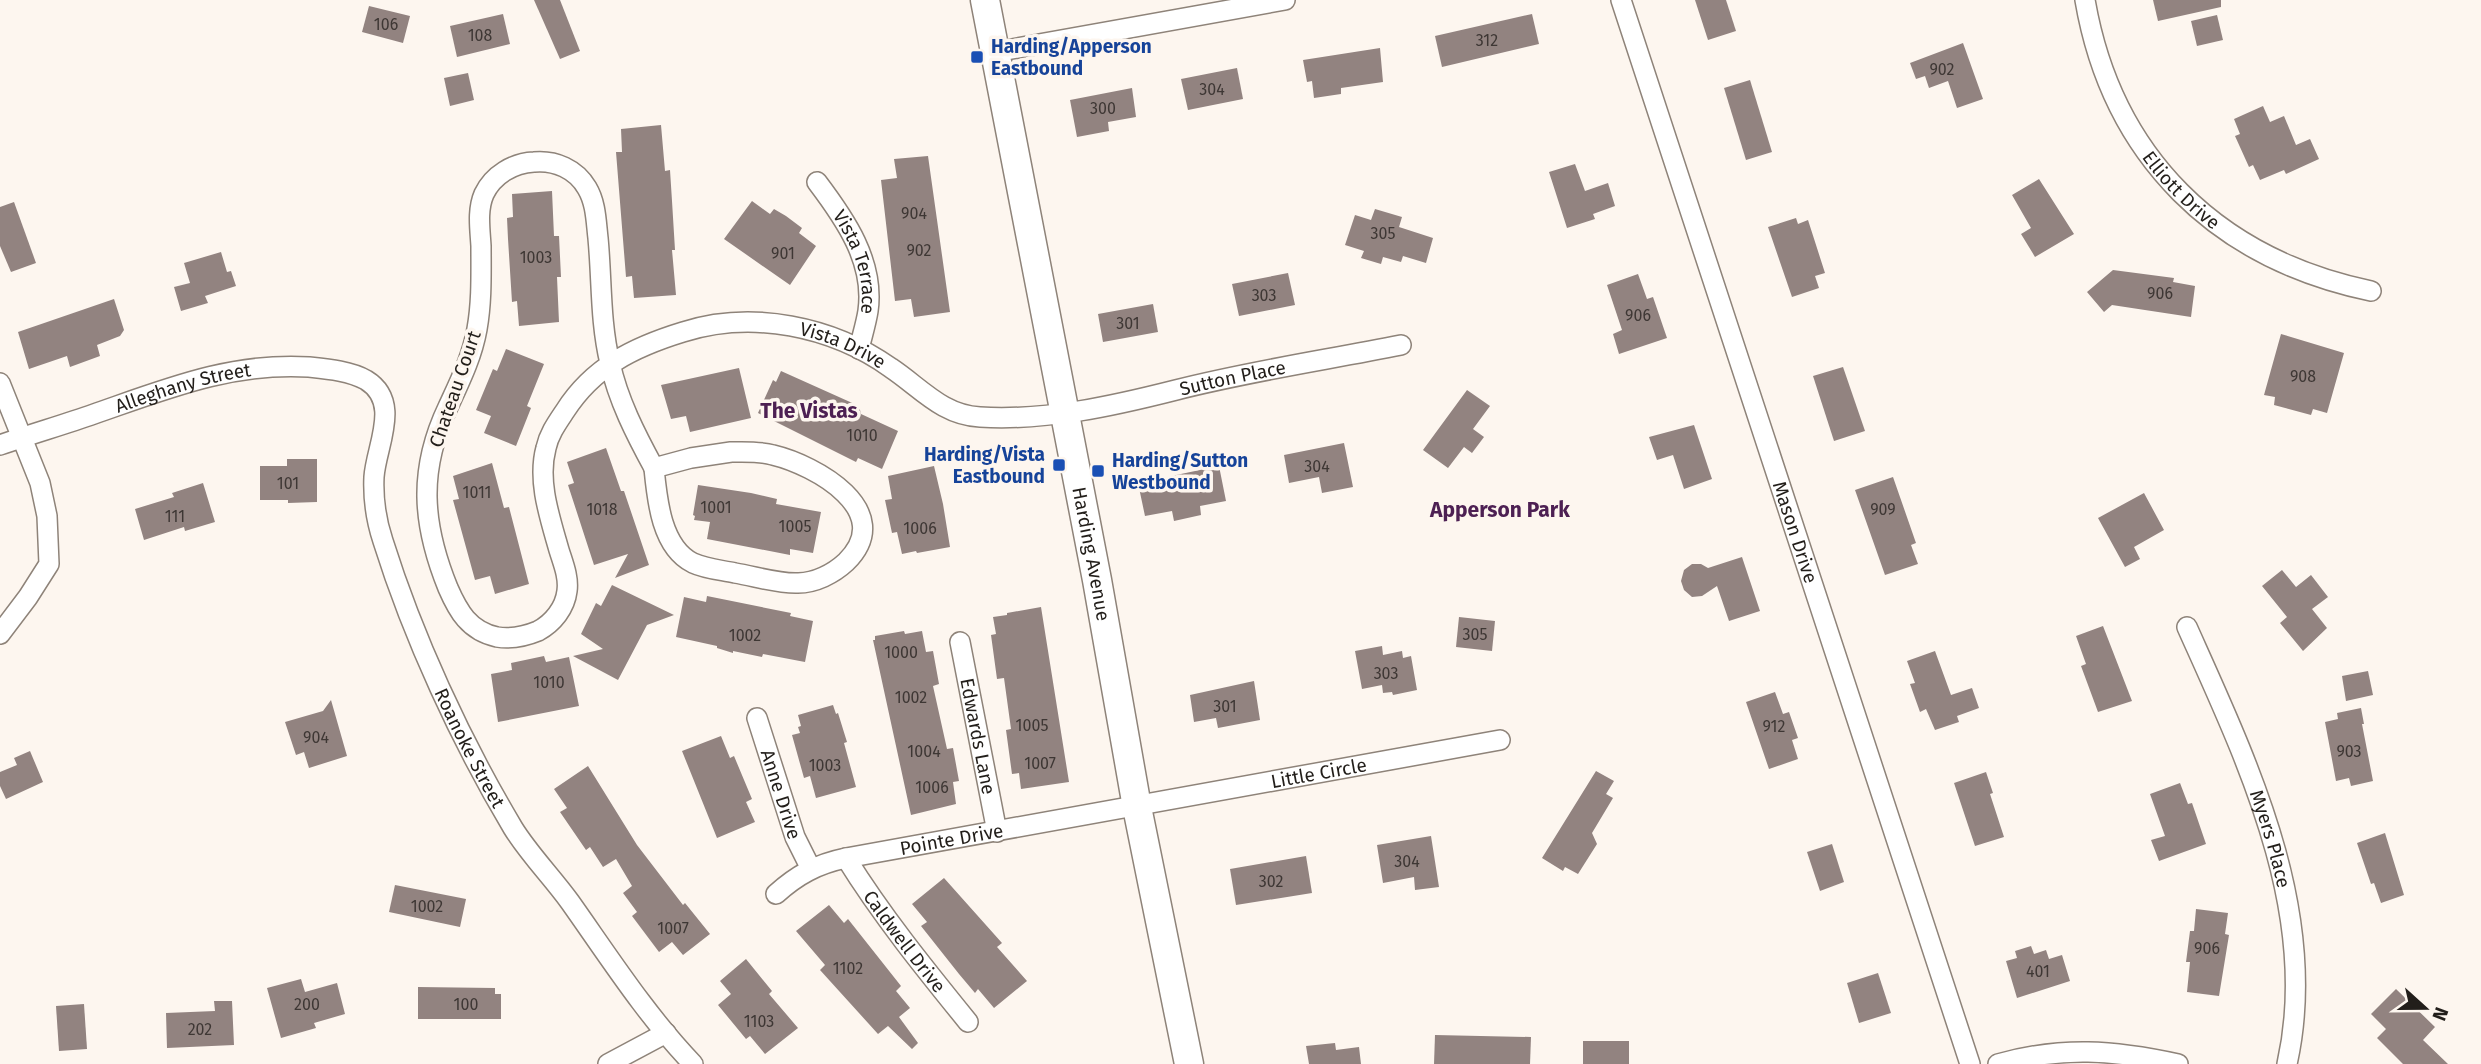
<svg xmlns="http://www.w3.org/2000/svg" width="2481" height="1064" font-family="'Fira Sans',sans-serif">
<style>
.building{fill:#928380}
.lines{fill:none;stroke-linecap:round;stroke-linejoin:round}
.minor-casing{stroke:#8e8379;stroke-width:22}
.secondary-casing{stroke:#8e8379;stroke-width:31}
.minor{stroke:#fff;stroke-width:19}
.secondary{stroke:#fff;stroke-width:28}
.transit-dot{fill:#1a4fb4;stroke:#fdf6ef;stroke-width:2.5}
.labels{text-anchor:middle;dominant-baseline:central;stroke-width:7;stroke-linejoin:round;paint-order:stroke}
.number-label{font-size:16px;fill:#3e3734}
.transit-label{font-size:19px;font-weight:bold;fill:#164399;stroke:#fdf6ef;text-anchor:start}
.street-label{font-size:19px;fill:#221e1a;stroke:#fdf6ef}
.neighbourhood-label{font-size:21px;font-weight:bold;fill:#4d2053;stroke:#fdf6ef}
</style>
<rect width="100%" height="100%" fill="#fdf6ef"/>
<g class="building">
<polygon points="534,0 560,0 580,51 560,59"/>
<polygon points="1695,0 1726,0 1736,31 1708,40"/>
<polygon points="2153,0 2221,0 2221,7 2158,21"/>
<polygon points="369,6 410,16 403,43 362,32"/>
<polygon points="503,14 510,44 457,57 450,26"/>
<polygon points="1532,14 1539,44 1442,67 1435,36"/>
<polygon points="2217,15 2223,40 2197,46 2191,21"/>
<polygon points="1963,43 1983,99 1957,108 1948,81 1929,88 1925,76 1916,79 1910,63"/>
<polygon points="1380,48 1383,82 1341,88 1341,94 1314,98 1312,81 1307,82 1303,60"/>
<polygon points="1237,68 1243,99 1188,110 1181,79"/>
<polygon points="468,73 474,100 450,106 444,78"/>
<polygon points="1750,80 1772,152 1746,160 1724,88"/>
<polygon points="1132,88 1136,117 1108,122 1109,131 1077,137 1070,100"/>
<polygon points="2263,106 2270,122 2284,116 2296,145 2310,139 2319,159 2286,174 2284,170 2260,180 2253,165 2249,167 2235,136 2240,134 2234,119"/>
<polygon points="661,125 665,171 670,170 672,201 675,250 672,250 676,295 634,298 632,276 626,277 616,152 622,152 621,129"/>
<polygon points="928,156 950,312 914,317 911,299 895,301 881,180 897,178 894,159"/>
<polygon points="1575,164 1585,191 1608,183 1615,206 1593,214 1595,219 1567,228 1549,172"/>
<polygon points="2039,179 2074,234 2035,257 2021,234 2031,228 2012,195"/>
<polygon points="552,191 554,236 559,236 561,277 557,277 559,322 519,326 517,301 512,302 508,239 507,218 513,217 512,194"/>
<polygon points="752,201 770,214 774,209 786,216 802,228 799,233 816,246 790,285 724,239"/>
<polygon points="14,202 36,263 11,272 0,246 0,207"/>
<polygon points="1375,209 1402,217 1399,227 1433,238 1426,263 1403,256 1401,262 1383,257 1381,264 1361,258 1364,251 1345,245 1355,215 1371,220"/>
<polygon points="1796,218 1798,224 1808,220 1825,273 1815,276 1819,288 1792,297 1768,227"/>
<polygon points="221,252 227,272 231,271 236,286 205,296 208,303 181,311 174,287 190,283 184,263"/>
<polygon points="2113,270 2174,278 2173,282 2195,286 2191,317 2112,305 2104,312 2087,292"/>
<polygon points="1288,273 1295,305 1239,316 1232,284"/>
<polygon points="1638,274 1647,299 1653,297 1667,338 1619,354 1613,334 1622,330 1607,285"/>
<polygon points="114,299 124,330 120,336 97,345 100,356 70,367 67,356 29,369 18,332"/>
<polygon points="1153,304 1158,332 1103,342 1098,314"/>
<polygon points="2281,334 2344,353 2327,413 2313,409 2311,415 2274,405 2275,397 2264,395"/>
<polygon points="506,349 544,364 527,406 531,408 516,446 484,433 491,416 476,410 493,369 497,371"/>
<polygon points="1843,367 1865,431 1834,441 1813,376"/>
<polygon points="739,368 751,418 690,432 686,416 671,419 661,385"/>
<polygon points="781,371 859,406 861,414 898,431 882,469 858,458 856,462 758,413 773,380 776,382"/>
<polygon points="1467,390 1490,406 1473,429 1484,437 1472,453 1464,447 1448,468 1423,450"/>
<polygon points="1694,425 1712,479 1684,489 1673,455 1657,460 1649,437"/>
<polygon points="1344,443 1353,487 1322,493 1319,477 1289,483 1284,455"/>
<polygon points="606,448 621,491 624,491 649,565 615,578 628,554 594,565 568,485 574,483 567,462"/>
<polygon points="287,459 317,459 317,502 288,503 288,500 260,500 260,466 287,466"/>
<polygon points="492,463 504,508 509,507 529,584 495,594 490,576 475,580 453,500 459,499 453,476"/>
<polygon points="934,466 943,504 950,547 917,553 916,551 902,554 897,532 892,533 885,500 892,499 888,476"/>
<polygon points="1219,466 1226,501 1200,506 1201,515 1174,521 1172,511 1145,516 1138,483"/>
<polygon points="1893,477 1916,543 1911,545 1918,564 1885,575 1855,490"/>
<polygon points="203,483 215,522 185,531 184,527 144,540 135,509 174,497 172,493"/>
<polygon points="698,485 751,493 777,499 776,504 821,512 813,553 790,549 790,555 707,539 710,522 694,520 695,516 693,515"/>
<polygon points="2144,493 2164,530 2134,547 2140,559 2125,567 2098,518"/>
<polygon points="1742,557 1760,611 1729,621 1717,586 1702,596 1692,597 1684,590 1681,581 1684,570 1692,564 1701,564 1708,568"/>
<polygon points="2282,570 2296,587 2311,575 2328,597 2312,609 2327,628 2303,651 2280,623 2287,617 2262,586"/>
<polygon points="612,585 674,615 647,625 618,680 573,656 603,649 581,634 596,603 601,606"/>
<polygon points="707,596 791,613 790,616 813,621 805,662 763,654 762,657 733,651 733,653 717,648 717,646 676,637 684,597 706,602"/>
<polygon points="1041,607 1069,782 1021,789 1019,773 1012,774 1006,730 1011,729 1004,678 997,679 991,635 996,634 993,617 1007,615 1007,613"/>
<polygon points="1459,617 1495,621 1492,651 1456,647"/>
<polygon points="2103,626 2132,701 2098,712 2081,666 2086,664 2076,636"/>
<polygon points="904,631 905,634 922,631 926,652 933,651 939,684 933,686 947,749 953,748 959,781 953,782 956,804 911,815 873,640 875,640 875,636"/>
<polygon points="1382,646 1383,655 1402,651 1403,658 1411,656 1417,690 1393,695 1392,692 1383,693 1382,685 1362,689 1355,651"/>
<polygon points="1935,651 1951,695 1972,688 1979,708 1957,716 1959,722 1935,730 1926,709 1920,712 1910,684 1915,683 1907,661"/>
<polygon points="544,656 546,662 569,657 579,706 498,722 491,674 512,670 511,663"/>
<polygon points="2368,671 2373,695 2346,701 2342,676"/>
<polygon points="1254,681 1260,720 1218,728 1216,718 1194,722 1190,695"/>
<polygon points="1775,692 1783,714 1789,712 1798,738 1792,740 1798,759 1769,769 1746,702"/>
<polygon points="331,700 347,756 309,768 304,752 296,755 285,722 323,711"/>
<polygon points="833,705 836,714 838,713 847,742 844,743 856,787 816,798 810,776 804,778 792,735 800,733 798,727 801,726 798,715"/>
<polygon points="2361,708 2364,724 2362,724 2373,781 2351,786 2349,778 2336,781 2325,722 2338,719 2337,713"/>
<polygon points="721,736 730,758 734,756 752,799 746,802 755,822 717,838 682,751"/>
<polygon points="30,751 43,782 6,799 0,786 0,772 17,765 14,758"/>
<polygon points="588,766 637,845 683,905 685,903 710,934 683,955 672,942 659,952 632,916 637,912 623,893 632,886 616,859 603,867 590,847 586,850 560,812 567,808 554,789"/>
<polygon points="1596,771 1614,781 1606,794 1613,798 1592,833 1597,844 1578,874 1565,867 1563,871 1542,858"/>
<polygon points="1986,772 1993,793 1990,794 2004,837 1975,846 1954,783"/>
<polygon points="2180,783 2188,804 2192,803 2206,844 2159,861 2151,840 2165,836 2150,794"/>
<polygon points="2385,833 2404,895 2381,903 2374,883 2371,884 2357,843"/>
<polygon points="1431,836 1439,887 1415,890 1414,877 1383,883 1377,845"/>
<polygon points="1832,844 1844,882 1820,891 1807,852"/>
<polygon points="1306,856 1312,893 1236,905 1230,869"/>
<polygon points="944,878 1002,943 997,947 1027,981 994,1008 978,989 975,993 959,974 921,926 927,922 912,904"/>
<polygon points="395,885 466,899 460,927 389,912"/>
<polygon points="829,905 844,923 848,919 901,986 896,991 910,1008 899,1017 918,1043 912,1049 888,1026 878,1034 820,970 825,965 796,931"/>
<polygon points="2196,909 2228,913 2225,934 2229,935 2219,996 2187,992 2190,962 2186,962 2190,931 2194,931"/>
<polygon points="2031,946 2034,954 2046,950 2049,959 2062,955 2070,981 2017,998 2006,961 2017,958 2015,951"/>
<polygon points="746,959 772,991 769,994 798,1028 765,1054 750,1036 746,1039 718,1005 731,994 720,981"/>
<polygon points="1878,973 1891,1013 1859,1023 1847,983"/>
<polygon points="301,979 305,992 337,983 345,1014 314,1023 316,1028 281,1038 267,988"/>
<polygon points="418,987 495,988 495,994 501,994 501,1019 418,1019"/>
<polygon points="2396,989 2435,1027 2423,1040 2448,1064 2403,1064 2377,1038 2386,1029 2371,1014"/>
<polygon points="214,1001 232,1001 234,1045 167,1048 166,1013 215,1011"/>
<polygon points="84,1004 87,1049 59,1051 56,1006"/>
<polygon points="1435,1035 1531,1037 1530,1064 1434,1064"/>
<rect x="1583" y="1041" width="46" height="23"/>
<polygon points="1335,1043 1336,1050 1359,1047 1361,1064 1309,1064 1306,1046"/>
</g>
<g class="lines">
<defs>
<g id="minor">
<path id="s1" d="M1621,0L1970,1064"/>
<path id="s2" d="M2085,0C2112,157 2217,259 2371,291"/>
<polyline points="995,52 1285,0"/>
<path id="s3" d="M817,182C845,219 875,262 868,311C866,324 862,336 859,349"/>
<polyline points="0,383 40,483 47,516 49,564 28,597 0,634"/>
<path id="s4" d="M0,445C31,434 63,425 94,414C166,389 232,362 309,367C328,369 350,371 366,380C402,402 376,446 374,477C373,499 376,520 383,541C413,637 461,741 513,828C529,854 552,877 570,902C609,957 646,1015 693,1064"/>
<path d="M731,452C745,452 759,451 773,455C815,465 898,511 846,562C833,574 815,583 798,583C778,584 754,576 735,573C721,570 706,569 693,563C661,547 657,499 654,468L691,458Z"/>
<path id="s5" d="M654,468C636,435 618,400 610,363C600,322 602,280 598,238C596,221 596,203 587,188C576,169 555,160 534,162C513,163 493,175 484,194C477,210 480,229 481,246C481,273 482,301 477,329C472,357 460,381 448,407C418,470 422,524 448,588C458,611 469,631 497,637C510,639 526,636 538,631C553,623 565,608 567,591C569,577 563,563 559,550C550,518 537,481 546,448C549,434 557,423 565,411C593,367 634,347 683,332C752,310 832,326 891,368C921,388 942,415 980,417C1046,421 1113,406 1176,390C1250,371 1326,360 1401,345"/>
<path id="s6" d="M2187,627C2247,761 2321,913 2287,1064"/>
<path id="s7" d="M960,642L997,832"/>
<path id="s8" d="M757,718L795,837L811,869"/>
<path id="s9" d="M846,858C882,916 925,969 968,1022"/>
<path id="s10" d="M776,894C797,875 817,864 846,858L1500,740"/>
<polyline points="608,1064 666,1033"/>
<path d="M1998,1064C2062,1046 2114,1050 2178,1064"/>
</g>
<g id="secondary">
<path id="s11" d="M985,0L1097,580L1137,807L1189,1064"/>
</g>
</defs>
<use href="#minor" class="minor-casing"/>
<use href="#secondary" class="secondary-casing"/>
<use href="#minor" class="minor"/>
<use href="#secondary" class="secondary"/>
</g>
<g class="transit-dot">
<rect x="970" y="50" width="14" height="14" rx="3.5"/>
<rect x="1052" y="458" width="14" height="14" rx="3.5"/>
<rect x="1091" y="464" width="14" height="14" rx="3.5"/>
</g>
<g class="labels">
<g class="number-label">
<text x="386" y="24">106</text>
<text x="480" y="35">108</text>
<text x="1487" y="40">312</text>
<text x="1942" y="69">902</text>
<text x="1212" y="89">304</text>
<text x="1103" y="108">300</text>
<text x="914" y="213">904</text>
<text x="1383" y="233">305</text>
<text x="919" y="250">902</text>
<text x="783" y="253">901</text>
<text x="536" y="257">1003</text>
<text x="2160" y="293">906</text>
<text x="1264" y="295">303</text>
<text x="1638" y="315">906</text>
<text x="1128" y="323">301</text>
<text x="2303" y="376">908</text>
<text x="862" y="435">1010</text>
<text x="1317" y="466">304</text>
<text x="288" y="483">101</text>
<text x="477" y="492">1011</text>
<text x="716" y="507">1001</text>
<text x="602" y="509">1018</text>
<text x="1883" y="509">909</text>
<text x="175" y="516">111</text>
<text x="795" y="526">1005</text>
<text x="920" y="528">1006</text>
<text x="1475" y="634">305</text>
<text x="745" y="635">1002</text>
<text x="901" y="652">1000</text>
<text x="1386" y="673">303</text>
<text x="549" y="682">1010</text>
<text x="911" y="697">1002</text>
<text x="1225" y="706">301</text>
<text x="1032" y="725">1005</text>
<text x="1774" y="726">912</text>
<text x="316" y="737">904</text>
<text x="924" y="751">1004</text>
<text x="2349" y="751">903</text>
<text x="1040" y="763">1007</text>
<text x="825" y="765">1003</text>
<text x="932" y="787">1006</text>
<text x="1407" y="861">304</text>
<text x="1271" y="881">302</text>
<text x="427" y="906">1002</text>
<text x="673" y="928">1007</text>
<text x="2207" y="948">906</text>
<text x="848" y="968">1102</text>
<text x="2038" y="971">401</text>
<text x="307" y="1004">200</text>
<text x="466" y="1004">100</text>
<text x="759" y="1021">1103</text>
<text x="200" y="1029">202</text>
</g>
<g class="transit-label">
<text x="991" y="46">Harding/Apperson<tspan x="991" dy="22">Eastbound</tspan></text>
<text x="1045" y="454" text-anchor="end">Harding/Vista<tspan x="1045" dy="22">Eastbound</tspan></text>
<text x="1112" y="460">Harding/Sutton<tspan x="1112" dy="22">Westbound</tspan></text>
</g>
<g class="street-label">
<text stroke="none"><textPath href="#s2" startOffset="217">Elliott Drive</textPath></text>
<text stroke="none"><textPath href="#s3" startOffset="91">Vista Terrace</textPath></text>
<text stroke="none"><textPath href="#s5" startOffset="1486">Vista Drive</textPath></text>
<text stroke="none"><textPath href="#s5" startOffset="1900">Sutton Place</textPath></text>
<text stroke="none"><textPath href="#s4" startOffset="192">Alleghany Street</textPath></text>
<text transform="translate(455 389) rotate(-71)">Chateau Court</text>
<text stroke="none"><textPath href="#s1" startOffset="560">Mason Drive</textPath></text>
<text stroke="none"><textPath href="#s11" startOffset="564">Harding Avenue</textPath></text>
<text stroke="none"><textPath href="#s7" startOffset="96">Edwards Lane</textPath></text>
<text stroke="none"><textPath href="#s4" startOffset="774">Roanoke Street</textPath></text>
<text stroke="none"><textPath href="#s10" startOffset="560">Little Circle</textPath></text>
<text stroke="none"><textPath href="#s8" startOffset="80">Anne Drive</textPath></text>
<text stroke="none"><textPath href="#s6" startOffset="228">Myers Place</textPath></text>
<text stroke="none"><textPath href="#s10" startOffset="187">Pointe Drive</textPath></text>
<text stroke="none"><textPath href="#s9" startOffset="102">Caldwell Drive</textPath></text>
</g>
<g class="neighbourhood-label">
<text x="809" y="411">The Vistas</text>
<text x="1500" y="510">Apperson Park</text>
</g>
</g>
<g transform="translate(2425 1008) rotate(111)" stroke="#fdf6ef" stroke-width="5" paint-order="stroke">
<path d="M0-5L12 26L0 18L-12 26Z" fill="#221e1a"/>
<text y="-10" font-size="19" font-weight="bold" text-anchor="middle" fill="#221e1a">N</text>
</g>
</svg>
